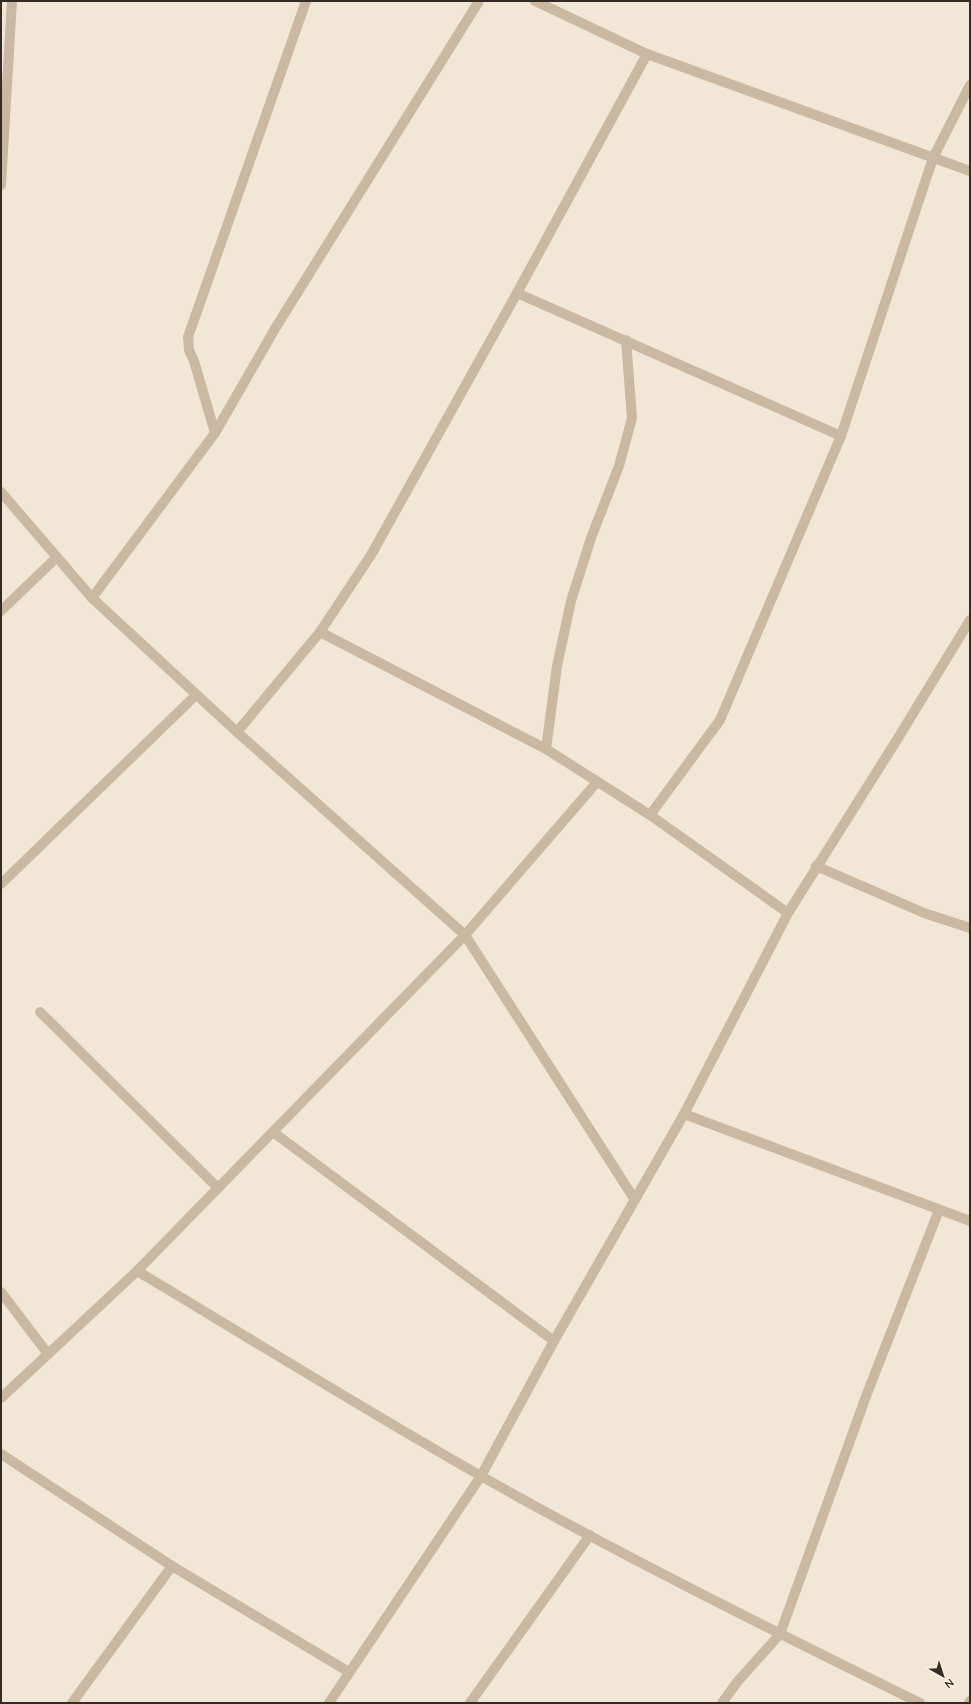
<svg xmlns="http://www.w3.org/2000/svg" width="971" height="1704" font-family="Quicksand,sans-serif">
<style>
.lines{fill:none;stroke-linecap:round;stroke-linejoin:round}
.street{stroke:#cab8a2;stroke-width:10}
</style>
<rect width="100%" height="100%" fill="#f2e7d6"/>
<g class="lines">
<g class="street">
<polyline points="535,1 647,54 970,171"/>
<polyline points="1,185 12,1"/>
<polyline points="517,293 841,436"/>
<polyline points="215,433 194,361 189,350 188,337 306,1"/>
<polyline points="1,492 92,598 237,732 465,935 635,1200"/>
<polyline points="92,598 215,433 276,327 479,1"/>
<polyline points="1,611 57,557"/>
<polyline points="320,632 546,749 650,815 788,913"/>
<polyline points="237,732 320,632 371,555 517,293 647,54"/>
<polyline points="546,749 557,666 571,601 591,538 619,466 632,418 626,340"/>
<polyline points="650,815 720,720 841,436 933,158 970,85"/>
<polyline points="816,866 924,913 970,928"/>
<polyline points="1,884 196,695"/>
<polyline points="40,1012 218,1188"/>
<polyline points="684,1114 970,1221"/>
<polyline points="273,1132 554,1341"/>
<path d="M137,1271C251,1339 365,1410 481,1476C624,1557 772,1630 920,1703"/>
<polyline points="1,1292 48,1354"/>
<polyline points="1,1398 137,1271 465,935 597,782"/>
<polyline points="1,1454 172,1566 349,1672"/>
<polyline points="72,1703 172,1566"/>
<polyline points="329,1703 481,1476 554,1341 684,1114 788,913 898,738 970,620"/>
<polyline points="470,1703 590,1535"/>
<polyline points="722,1703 738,1681 780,1634 868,1391 939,1210"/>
<polyline points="969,1703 970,1701"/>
</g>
</g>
<rect width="971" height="1704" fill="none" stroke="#342b25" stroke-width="4"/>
<g transform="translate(943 1676) rotate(141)" stroke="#faf1e2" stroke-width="3" paint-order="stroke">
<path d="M0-3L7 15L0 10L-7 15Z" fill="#342b25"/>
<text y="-6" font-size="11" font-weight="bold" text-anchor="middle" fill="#342b25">N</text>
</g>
</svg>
